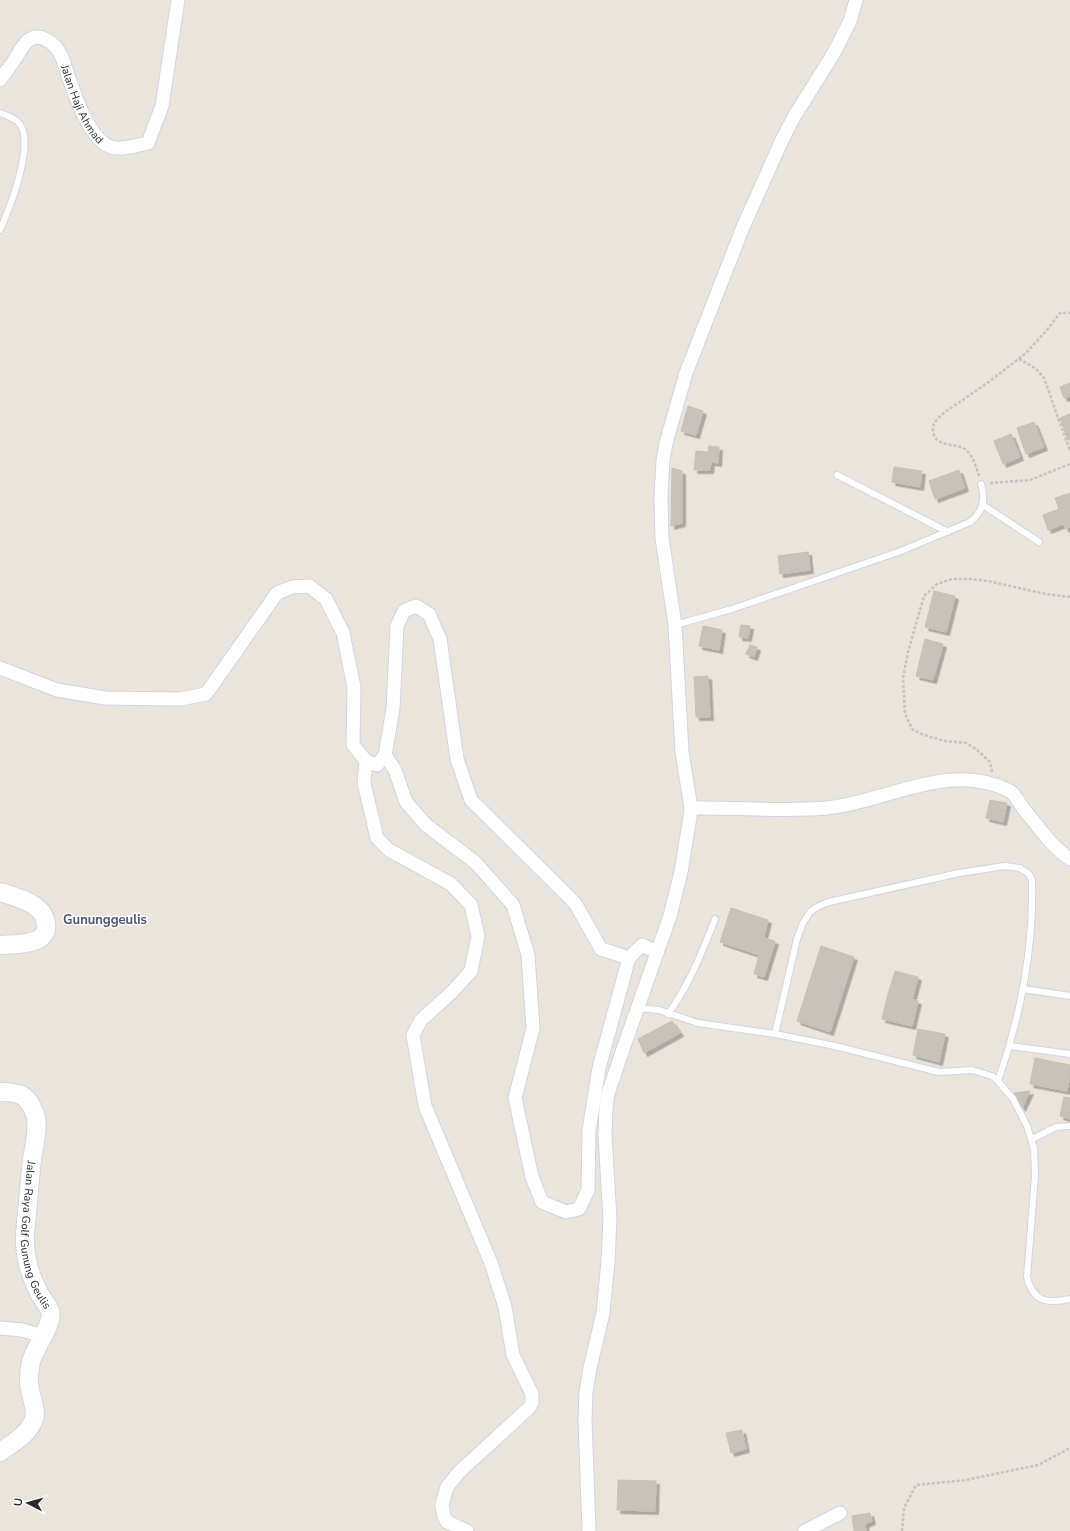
<svg xmlns="http://www.w3.org/2000/svg" width="1070" height="1531" font-family="'Nunito Sans',sans-serif">
<style>
.building{fill:#c7c2ba;stroke:#c7c0b5;filter:url(#shadow)}
.lines{fill:none;stroke-linecap:round;stroke-linejoin:round}
.lane-casing{stroke:#d0d4e2;stroke-width:8}
.street-casing{stroke:#d0d4e2;stroke-width:15}
.secondary-casing{stroke:#d0d4e2;stroke-width:20}
.path{stroke:#c3c3c3;stroke-width:2.5;stroke-dasharray:3 2;stroke-linecap:butt}
.lane{stroke:#fff;stroke-width:6}
.street{stroke:#fff;stroke-width:13}
.secondary{stroke:#fff;stroke-width:18}
.labels{text-anchor:middle;dominant-baseline:central;stroke-width:3;stroke-linejoin:round;paint-order:stroke}
.street-label{font-size:11px;fill:#292929;stroke:#fff}
.quarter-label{font-size:13px;font-weight:bold;fill:#4a5379;stroke:#fff}
</style>
<defs>
<filter id="shadow"><feDropShadow dx="3.5" dy="3.5" stdDeviation="0" flood-color="#0004"/></filter>
</defs>
<rect width="100%" height="100%" fill="#ebe4db"/>
<g class="building">
<polygon points="1070,383 1070,396 1064,398 1060,387"/>
<polygon points="688,406 703,411 696,435 681,431"/>
<polygon points="1070,414 1070,440 1068,440 1060,418"/>
<polygon points="1034,422 1044,447 1026,454 1017,428"/>
<polygon points="1011,434 1020,457 1003,464 994,441"/>
<polygon points="709,446 719,447 718,463 711,462 710,470 694,470 696,451 708,452"/>
<polygon points="894,467 922,471 920,487 892,482"/>
<polygon points="672,468 682,471 682,523 671,526"/>
<polygon points="959,470 965,488 935,499 929,481"/>
<polygon points="1070,493 1070,527 1066,529 1063,524 1048,530 1043,515 1059,509 1055,498"/>
<polygon points="808,552 810,570 780,574 778,556"/>
<polygon points="934,591 955,596 946,632 925,627"/>
<polygon points="741,625 750,626 748,638 739,637"/>
<polygon points="703,626 722,630 719,650 699,646"/>
<polygon points="925,639 943,644 933,680 916,676"/>
<polygon points="750,645 757,647 754,657 746,654"/>
<polygon points="708,676 710,717 696,717 694,677"/>
<polygon points="990,800 1007,803 1003,822 986,818"/>
<polygon points="731,908 768,920 759,955 720,942"/>
<polygon points="764,938 775,941 764,977 754,974"/>
<polygon points="821,946 854,957 830,1032 797,1021"/>
<polygon points="895,971 918,977 912,1000 888,994"/>
<polygon points="888,994 918,1001 912,1026 882,1019"/>
<polygon points="672,1021 680,1033 644,1053 638,1039"/>
<polygon points="918,1029 945,1034 939,1062 913,1055"/>
<polygon points="1035,1058 1070,1065 1070,1076 1067,1091 1030,1084"/>
<polygon points="1030,1091 1022,1108 1014,1093"/>
<polygon points="1064,1097 1070,1098 1070,1119 1060,1116"/>
<polygon points="742,1430 746,1449 731,1453 726,1433"/>
<polygon points="618,1480 656,1481 655,1511 617,1510"/>
<polygon points="870,1513 872,1521 865,1524 866,1531 854,1531 852,1516"/>
</g>
<g class="lines">
<defs>
<g id="lane">
<path d="M0,113C6,115 12,117 17,121C38,138 9,210 0,230"/>
<polyline points="837,475 948,532"/>
<polyline points="983,505 1039,542"/>
<path d="M675,625L732,609L901,551L970,522C983,512 986,499 981,484"/>
<polyline points="1023,989 1070,996"/>
<path d="M638,1008L659,1010L698,1023L775,1034L835,1046L939,1072L972,1070L992,1076L998,1081L1013,1099L1027,1126L1034,1148L1035,1176L1027,1277C1033,1302 1047,1304 1070,1299"/>
<path d="M668,1014C689,985 702,953 715,919"/>
<path d="M775,1034L797,939L803,923L810,912L817,907L829,902L959,873L1005,866L1020,868L1029,874L1032,881C1034,949 1020,1017 998,1081"/>
<polyline points="1010,1046 1070,1054"/>
<polyline points="1032,1139 1056,1127 1070,1126"/>
</g>
<g id="street">
<path id="s1" d="M0,80C4,74 9,68 13,62C21,51 27,31 45,39C54,43 58,49 62,57C70,80 88,148 117,148C127,149 138,145 148,143L162,106L178,0"/>
<polyline points="0,668 57,690 105,698 180,699 206,694 277,593 292,587 309,586 326,599 343,633 354,687 353,745 366,761 377,765 385,755 393,709 397,626 404,611 416,606 429,614 440,639 457,759 471,800 575,903 601,949 629,958"/>
<polyline points="385,755 395,770 406,802 426,825 475,862 513,905 528,955 533,1028 515,1098 532,1177 542,1202 566,1212 579,1209 588,1190 589,1131 599,1068 629,958 642,945 657,952"/>
<polyline points="366,761 364,783 377,838 389,850 451,884 471,905 478,936 471,971 452,992 421,1020 413,1035 425,1106 491,1263 505,1307 513,1355 532,1394 532,1403 529,1408 459,1472 447,1487 442,1505 444,1516 447,1522 467,1531"/>
<path d="M691,808C736,807 782,812 827,808C887,802 950,760 1010,791C1015,794 1019,803 1023,808C1037,825 1051,846 1070,859"/>
<polyline points="0,1328 22,1330 43,1336"/>
<polyline points="589,1531 585,1419 586,1392 590,1368 603,1313 608,1261 610,1219 605,1135 606,1107 608,1094 621,1055 670,916 681,872 690,817 691,808 682,752 675,625 662,538 661,496 663,461 666,443 686,373 743,227 783,138 794,117 835,51 850,21 856,0"/>
<polyline points="805,1531 840,1513"/>
</g>
<g id="secondary">
<path d="M0,892C17,898 46,903 46,926C47,932 42,938 37,940C26,945 11,944 0,945"/>
<path id="s2" d="M0,1092C19,1092 28,1094 35,1114C40,1128 32,1153 31,1168C29,1190 27,1213 25,1235C24,1255 30,1275 39,1293C42,1299 48,1305 50,1311C54,1325 34,1348 31,1362C29,1371 28,1380 30,1389C31,1398 37,1410 34,1419C29,1434 13,1443 0,1452"/>
</g>
</defs>
<use href="#lane" class="lane-casing"/>
<use href="#street" class="street-casing"/>
<use href="#secondary" class="secondary-casing"/>
<g class="path">
<polyline points="1019,359 1035,368 1044,378 1070,451"/>
<path d="M979,476C976,467 974,457 966,450C959,444 948,446 940,442C933,439 931,428 935,422C936,420 939,418 941,415L990,381L1026,353L1047,330L1060,313H1070"/>
<polyline points="990,483 1030,480 1070,464"/>
<polyline points="992,772 990,762 976,749 966,743 945,741 924,735 913,730 909,723 905,713 903,678 908,652 924,596 937,584 952,579 969,579 988,581 1046,594 1070,597"/>
<polyline points="902,1531 904,1508 916,1485 966,1480 1038,1465 1070,1448"/>
</g>
<use href="#lane" class="lane"/>
<use href="#street" class="street"/>
<use href="#secondary" class="secondary"/>
</g>
<g class="labels">
<g class="street-label">
<text stroke="none"><textPath href="#s1" startOffset="143">Jalan Haji Ahmad</textPath></text>
<text stroke="none"><textPath href="#s2" startOffset="169">Jalan Raya Golf Gunung Geulis</textPath></text>
</g>
<g class="quarter-label">
<text x="105" y="920">Gununggeulis</text>
</g>
</g>
<g transform="translate(28 1503) rotate(276)" stroke="#ffffff" stroke-width="3" paint-order="stroke">
<path d="M0-3L7 15L0 10L-7 15Z" fill="#292929"/>
<text y="-6" font-size="11" font-weight="bold" text-anchor="middle" fill="#292929">U</text>
</g>
</svg>
